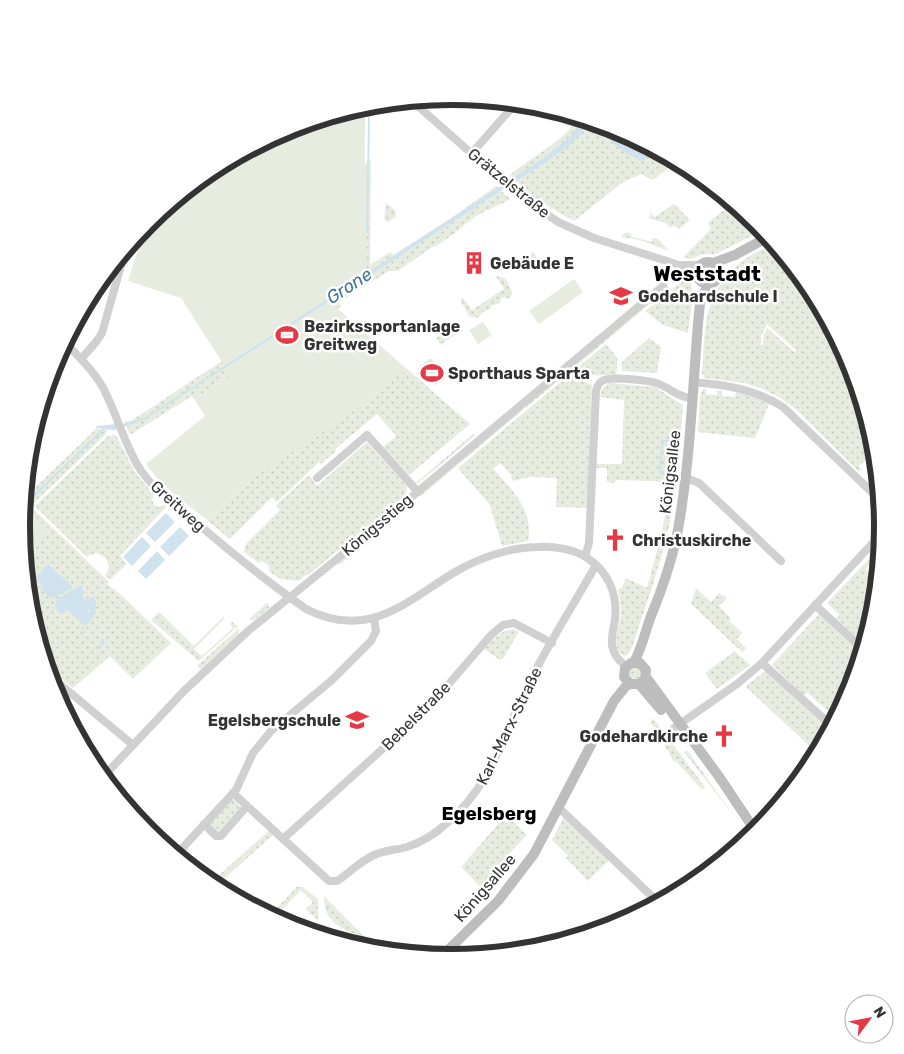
<svg xmlns="http://www.w3.org/2000/svg" width="904" height="1054" font-family="Rubik,sans-serif">
<style>
.green{fill:url(#green-dots);fill-rule:evenodd}
.pitch{fill:#e6ecdf}
.water{fill:#cfe2ee}
.lines{fill:none;stroke-linecap:round;stroke-linejoin:round}
.stream{stroke:#cfe2ee;stroke-width:2}
.street{stroke:#d0d0d0;stroke-width:8}
.secondary{stroke:#bdbdbd;stroke-width:10}
.labels{text-anchor:middle;dominant-baseline:central;stroke-width:5;stroke-linejoin:round;paint-order:stroke}
.street-label{font-size:16px;fill:#333;stroke:#fff}
.poi-label{font-size:16px;font-weight:bold;fill:#333;stroke:#fff;text-anchor:start}
.water-label{font-size:18px;font-style:italic;fill:#3f7597;stroke:#fff}
.quarter-label{font-size:19px;font-weight:bold;fill:#000;stroke:#fff}
.district-label{font-size:21px;font-weight:bold;fill:#000;stroke:#fff}
.rim{fill:none;stroke:#333;stroke-width:6}
</style>
<defs>
<pattern id="green-dots" width="8" height="8" patternUnits="userSpaceOnUse" patternTransform="scale(1.25)"><rect width="8" height="8" fill="#e6ecdf"/><path d="M2 2h.1M6 6h.1" fill="none" stroke="#c6cbc0" stroke-width="1.8" stroke-linecap="round"/></pattern>
</defs>
<rect width="100%" height="100%" fill="#fff"/>
<g class="green">
<path d="M579,118L617,129L692,169L757,223L763,230L716,254H702L692,259L683,257L711,229L708,223L724,210L716,199L674,163L653,180L641,174L623,182L574,221L534,198L510,175C533,156 561,143 579,118Z"/>
<path d="M371,160L370,265L390,252L394,255L453,217L496,186L510,199C498,207 483,210 471,220C462,227 452,236 442,242C438,244 437,247 432,247L398,271H389L339,302L342,306L194,399L192,396L130,435L125,421H131L299,310L363,165Z"/>
<polygon points="386,203 396,211 396,217 388,222 384,219"/>
<polygon points="674,204 690,220 679,229 676,226 669,227 666,223 648,218 651,216 649,211 655,217"/>
<polygon points="624,233 630,233 632,237 653,242 651,238 658,239 669,251 640,240 621,237"/>
<path d="M775,244L810,288L850,362L875,443L876,461L870,455L859,466L862,470L858,471L797,410L779,397L760,388L745,383L705,378L702,374C704,354 703,332 708,313C716,280 743,254 775,244ZM767,324L796,350V351L794,352L767,328L764,335L763,345H761V336Z"/>
<circle cx="708" cy="273" r="7"/>
<polygon points="496,276 505,278 511,289 512,294 509,299 504,297 501,299 500,303 491,306 490,309 481,313 480,316 477,318 469,316 460,300 463,298 472,310 504,289"/>
<path d="M687,278C698,287 689,320 688,333L663,325L645,311Z"/>
<polygon points="667,286 669,288 526,408 525,406"/>
<polygon points="456,324 461,331 440,345 436,338"/>
<polygon points="649,338 661,347 657,373 622,371 622,362"/>
<path d="M606,344L618,359L616,375C602,374 587,379 578,367Z"/>
<polygon points="407,369 470,424 409,475 383,447 396,436 377,414 335,449 336,451 321,464 319,462 277,502 272,497 230,539 207,520 257,475 345,417"/>
<path d="M576,369L584,376L582,381L592,385L587,508L556,507L557,478L529,477L513,481L511,478L512,476L500,463L493,469C512,489 534,511 528,541L502,546L490,505L458,468Z"/>
<path d="M609,383L655,387L683,405C680,447 678,489 668,530C659,571 644,610 631,650L626,656C608,651 620,626 621,613C621,605 620,598 618,590L622,587L626,578L647,588L661,536L671,484L653,481L616,480L615,483L607,482V468H597V464H622L624,400L600,397L602,389Z"/>
<polygon points="703,389 706,389 706,394 717,395 717,390 722,391 722,396 735,397 736,392 757,398 769,404 755,438 698,432 700,396"/>
<polygon points="521,409 523,410 421,496 420,494"/>
<polygon points="96,429 107,430 106,434 23,514 24,498"/>
<polygon points="473,434 476,435 417,484 417,482"/>
<path d="M112,435H116L135,472L154,495C151,500 152,505 158,507L164,505L166,507L120,556L127,564L110,580L104,574L106,575L109,567L106,558L97,553L87,556L88,558L35,506L108,436Z"/>
<polygon points="367,442 407,486 406,495 308,575 305,575 299,581 280,579 269,571 269,566 262,561 259,563 244,552 245,545 280,510 276,505 309,475 317,486"/>
<polygon points="33,509 109,582 107,584 119,593 171,643 133,679 110,656 73,688 46,666 29,611 21,527 22,520"/>
<polygon points="377,530 379,532 339,565 337,564"/>
<polygon points="869,559 872,562 865,569 877,581 874,611 864,644 837,619 839,614 827,603"/>
<polygon points="696,588 711,602 719,593 727,598 719,606 731,619 729,621 742,633 737,639 746,648 742,652 691,604"/>
<polygon points="267,603 270,607 253,621 249,619"/>
<polygon points="159,612 194,646 223,617 225,618 194,649 202,656 233,628 230,624 232,622 238,626 199,661 151,620"/>
<polygon points="819,614 862,652 850,692 834,722 825,716 829,712 807,692 804,696 772,665"/>
<polygon points="239,628 239,634 201,669 197,666"/>
<path d="M513,629L519,631L503,659L500,660L484,649C492,640 500,631 513,629Z"/>
<polygon points="731,648 750,665 717,689 705,673 734,652"/>
<circle cx="635" cy="673" r="6"/>
<polygon points="764,672 767,672 830,730 817,753 747,688 746,686"/>
<polygon points="653,718 705,787 702,790 676,761 674,762 651,722"/>
<polygon points="687,750 733,815 684,752"/>
<polygon points="230,800 234,800 242,808 219,834 208,825"/>
<polygon points="506,815 527,835 502,861 507,866 501,873 502,874 487,887 489,889 486,892 461,867"/>
<polygon points="564,817 609,860 588,881 566,858 568,856 552,840"/>
<polygon points="270,830 274,834 215,887 210,883"/>
<polygon points="297,887 303,887 318,899 318,921 306,909 313,902 301,890 274,918 269,916"/>
<path d="M324,896L365,937L364,938C342,928 324,924 324,896Z"/>
</g>
<g class="pitch">
<path d="M365,105L364,270L329,292L335,298L338,309L407,369L345,417L257,475L207,520C185,502 163,488 146,464L205,416L194,399L231,376L181,298L128,281L140,243L152,220L213,169L288,129Z"/>
<polygon points="533,252 543,265 535,272 526,258"/>
<polygon points="574,279 583,292 539,324 529,311"/>
<polygon points="483,322 492,335 478,344 469,330"/>
<polygon points="431,358 445,379 435,385 420,370 420,366"/>
<polygon points="34,515 49,530 34,545 22,532 21,528"/>
</g>
<g class="water">
<path d="M584,119L590,121C580,138 565,149 549,160L144,420L114,430L95,428L97,426L126,423L146,417L542,159L570,137Z"/>
<path d="M600,124L617,129L655,150L643,161C626,156 606,140 600,124Z"/>
<polygon points="166,513 175,522 155,542 146,533"/>
<polygon points="180,527 189,536 169,556 160,547"/>
<polygon points="142,537 151,546 132,566 123,557"/>
<polygon points="157,551 165,560 146,579 138,571"/>
<polygon points="48,564 73,587 52,599 40,588 42,585 35,578"/>
<polygon points="81,585 84,591 82,596 86,600 93,597 96,603 96,614 87,608 86,610 95,616 86,625 81,624 81,622 68,610 60,614 55,606 57,599"/>
</g>
<g class="lines">
<g class="stream">
<polyline points="367,231 369,123 368,104"/>
<polyline points="670,475 660,473 662,441 672,441"/>
<polyline points="23,506 105,428"/>
<polyline points="83,629 83,628"/>
<polyline points="81,633 82,633"/>
<polyline points="98,649 102,644 103,639"/>
</g>
<g class="street">
<polyline points="411,100 514,191 558,222 594,238 676,264 696,275"/>
<polyline points="472,153 516,103"/>
<polyline points="680,265 700,265"/>
<path d="M65,342C80,358 98,375 107,396C118,419 125,444 138,466C153,490 176,506 198,524C233,554 269,583 306,609C369,641 405,602 455,572C479,558 510,547 538,547C553,546 573,549 586,557C608,571 618,594 615,619C614,627 611,636 612,645C613,654 619,661 626,666"/>
<polyline points="81,359 96,342 102,333 126,248"/>
<path d="M693,382C726,385 755,389 783,407L880,500"/>
<polyline points="317,478 367,435 418,492"/>
<polyline points="686,478 699,483 781,561"/>
<path d="M585,556L589,543L596,391C597,387 598,383 602,381C610,376 646,380 656,383C670,387 676,397 692,398"/>
<polyline points="815,605 863,649"/>
<polyline points="762,663 832,726"/>
<polyline points="49,675 133,745"/>
<polyline points="674,728 737,684 762,663 882,533"/>
<polyline points="103,777 184,691 248,631 353,546 663,286"/>
<path d="M233,793L329,881H337L340,879C351,871 361,861 374,855C385,850 396,850 407,847C422,842 435,834 446,824C492,786 504,732 530,681C550,641 574,604 596,565"/>
<polyline points="558,807 659,903"/>
<polyline points="204,824 216,836 221,836 247,806"/>
<polyline points="283,839 429,707 491,635 503,625 514,623 552,643"/>
<polyline points="176,855 236,790 253,753 271,731 332,680 371,641 376,631 374,618"/>
</g>
<g class="secondary">
<circle cx="708" cy="273" r="11"/>
<polyline points="713,263 735,255 768,237"/>
<path d="M634,662C642,648 645,632 651,616C661,592 670,566 676,540C690,469 692,396 698,324L700,303L708,284"/>
<polyline points="646,677 720,778 756,832"/>
<polyline points="639,684 661,710"/>
<polyline points="441,957 498,901 534,854 614,701 626,686 630,684 639,684 645,679 646,670 640,663 631,663 625,668 624,677 630,684"/>
</g>
</g>
<defs>
<symbol id="building-bare" viewBox="-9 -9 18 18"><path d="M-4-6H4V6H1V3H-1V6H-4ZM-2.5-4.3h1.7v1.8h-1.7ZM.8-4.3h1.7v1.8H.8ZM-2.5-1h1.7V.8h-1.7ZM.8-1h1.7V.8H.8Z" fill="#e63946" stroke="#fff" stroke-width="2.5" paint-order="stroke"/></symbol>
<symbol id="school-bare" viewBox="-9 -9 18 18"><path d="M0-5L7-2L0 1L-7-2ZM-4 1L0 2.5L4 1V4Q0 6-4 4Z" fill="#e63946" stroke="#fff" stroke-width="2.5" paint-order="stroke"/></symbol>
<symbol id="stadium-bare" viewBox="-9 -9 18 18"><path d="M0-5a6.5 5 0 1 0 0 10a6.5 5 0 1 0 0-10ZM-3.5-1.8h7v3.6h-7Z" fill="#e63946" stroke="#fff" stroke-width="2.5" paint-order="stroke"/></symbol>
<symbol id="church-bare" viewBox="-9 -9 18 18"><path d="M-1.2-6h2.4v3.5h3.3v2.4h-3.3V6h-2.4V-.1h-3.3v-2.4h3.3Z" fill="#e63946" stroke="#fff" stroke-width="2.5" paint-order="stroke"/></symbol>
</defs>
<g fill-rule="evenodd">
<use href="#building-bare" x="458" y="247" width="32" height="32"/>
<use href="#school-bare" x="605" y="280" width="32" height="32"/>
<use href="#stadium-bare" x="271" y="319" width="32" height="32"/>
<use href="#stadium-bare" x="416" y="357" width="32" height="32"/>
<use href="#church-bare" x="599" y="524" width="32" height="32"/>
<use href="#school-bare" x="341" y="704" width="32" height="32"/>
<use href="#church-bare" x="708" y="720" width="32" height="32"/>
</g>
<g class="labels">
<g class="street-label">
<text transform="translate(509 183) rotate(39)">Grätzelstraße</text>
<text transform="translate(670 472) rotate(-83)">Königsallee</text>
<text transform="translate(178 506) rotate(42)">Greitweg</text>
<text transform="translate(377 525) rotate(-40)">Königsstieg</text>
<text transform="translate(416 716) rotate(-45)">Bebelstraße</text>
<text transform="translate(509 726) rotate(-64)">Karl-Marx-Straße</text>
<text transform="translate(485 888) rotate(-49)">Königsallee</text>
</g>
<g class="poi-label">
<text x="490" y="263">Gebäude E</text>
<text x="638" y="296">Godehardschule I</text>
<text x="304" y="326">Bezirkssportanlage<tspan x="304" dy="18">Greitweg</tspan></text>
<text x="448" y="373">Sporthaus Sparta</text>
<text x="632" y="540">Christuskirche</text>
<text x="341" y="720" text-anchor="end">Egelsbergschule</text>
<text x="708" y="736" text-anchor="end">Godehardkirche</text>
</g>
<g class="water-label">
<text transform="translate(349 286) rotate(-33)">Grone</text>
</g>
<g class="quarter-label">
<text x="489" y="813">Egelsberg</text>
</g>
<g class="district-label">
<text x="707" y="273">Weststadt</text>
</g>
</g>
<path d="M0 0H904V1054H0ZM30 527a422 422 0 1 1 844 0a422 422 0 1 1-844 0Z" fill="#fff" fill-rule="evenodd"/>
<path class="rim" d="M30 527a422 422 0 1 1 844 0a422 422 0 1 1-844 0Z"/>
<g transform="translate(869 1019) rotate(58)"><circle r="24" fill="#ffffff" stroke="#adadad"/>
<path d="M0-4L9 19L0 12L-9 19Z" fill="#e63946"/>
<text y="-8" font-size="14" font-weight="bold" text-anchor="middle" fill="#333333">N</text>
</g>
</svg>
